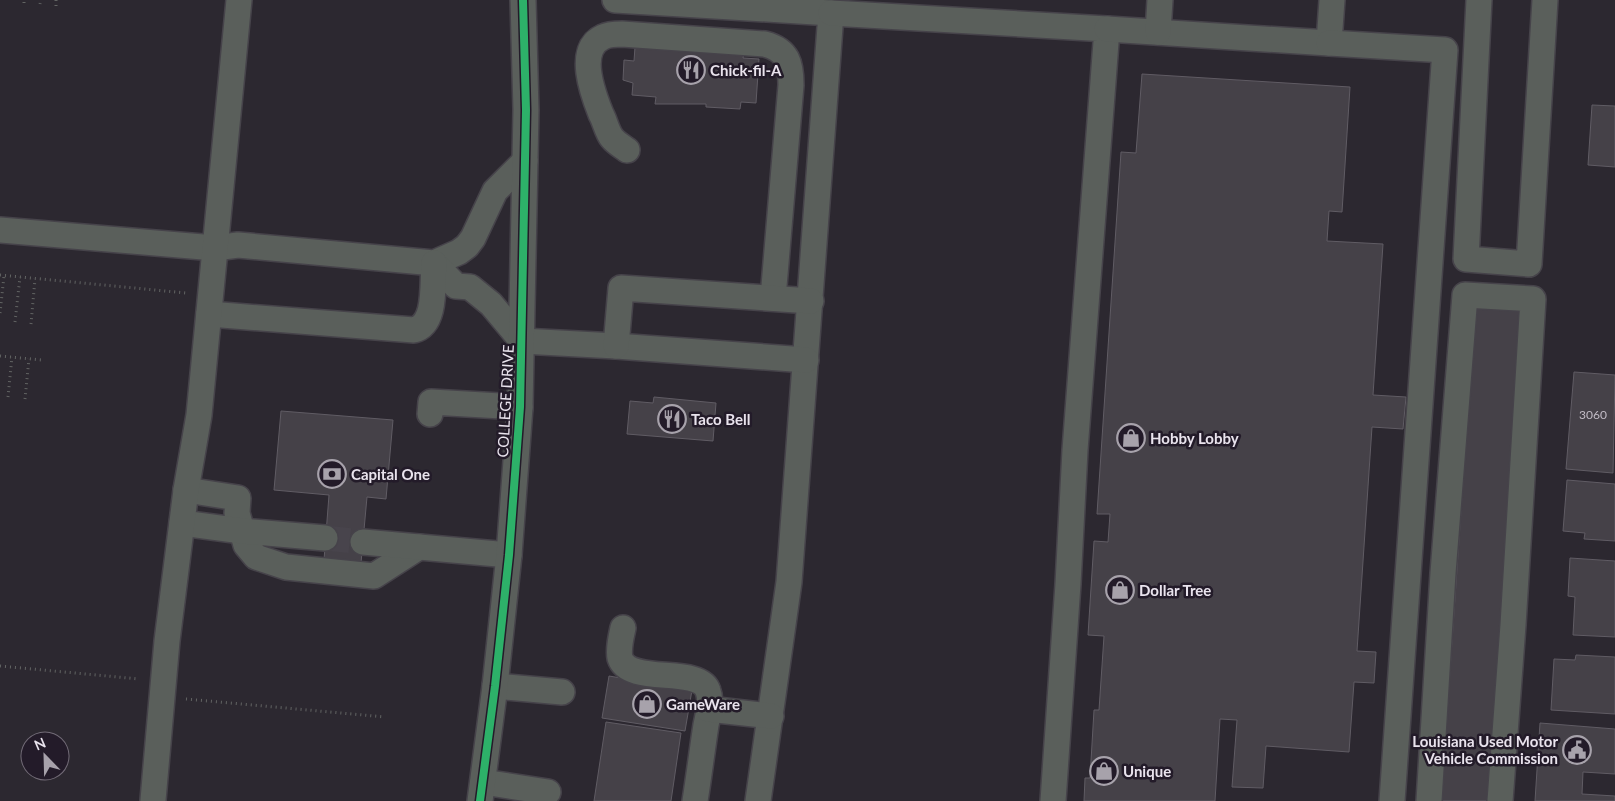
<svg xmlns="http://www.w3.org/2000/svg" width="1615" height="801" font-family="Lato,sans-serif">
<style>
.building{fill:#454148;stroke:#605c64}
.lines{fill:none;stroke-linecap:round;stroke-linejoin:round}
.minor-tunnel{stroke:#48444c;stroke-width:25;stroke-dasharray:25 12;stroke-linecap:butt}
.minor-casing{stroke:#46434a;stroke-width:28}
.path{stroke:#626463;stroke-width:3;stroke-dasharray:1 4;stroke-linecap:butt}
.minor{stroke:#5a5f5b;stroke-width:25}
.cycleway-casing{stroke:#231b29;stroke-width:11}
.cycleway{stroke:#2db169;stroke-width:8}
.labels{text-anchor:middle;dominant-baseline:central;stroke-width:5;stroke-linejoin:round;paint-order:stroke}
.number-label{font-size:12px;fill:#c0bac4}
.poi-label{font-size:15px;font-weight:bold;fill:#e9e3ed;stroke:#231b29;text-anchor:start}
.street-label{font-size:15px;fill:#e9e3ed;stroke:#231b29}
</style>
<rect width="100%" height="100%" fill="#2c2830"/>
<g class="building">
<polygon points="635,47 744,52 743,58 759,59 756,103 741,102 740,109 706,107 706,104 655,104 656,97 632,95 633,83 623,80 624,60 634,61"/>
<polygon points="1142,74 1350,87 1342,212 1329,211 1327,241 1383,244 1373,395 1406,397 1403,429 1372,427 1357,651 1376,652 1374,683 1354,682 1349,752 1266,746 1263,788 1232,787 1237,720 1220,719 1215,801 1084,801 1085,778 1090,778 1094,710 1099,710 1104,636 1088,635 1094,541 1108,542 1110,514 1097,514 1121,152 1136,153"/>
<polygon points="1592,105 1615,106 1615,167 1588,165"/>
<polygon points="1475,307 1526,310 1492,801 1441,801"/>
<polygon points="1574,372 1615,375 1613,473 1566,469"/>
<polygon points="654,397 716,403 713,441 627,434 630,401 653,403"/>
<polygon points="281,411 393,420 386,499 367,497 361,563 324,560 329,495 274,490"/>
<polygon points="1567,480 1615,484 1615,541 1584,539 1585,533 1563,531"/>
<polygon points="1570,558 1615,561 1615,637 1573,635 1575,597 1568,596"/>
<polygon points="1576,655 1615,657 1615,714 1551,710 1554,659 1575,660"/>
<polygon points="609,676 692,690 685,731 602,718"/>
<polygon points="606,722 681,733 671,801 594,801"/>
<polygon points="1540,723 1615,729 1615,774 1583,772 1582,794 1615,796 1615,801 1535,801"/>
</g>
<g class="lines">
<polyline class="minor-tunnel" points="325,538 363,542"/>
<defs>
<g id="minor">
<polyline points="615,0 831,13 789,582 758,801"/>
<polyline points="1479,0 1466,259 1529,264 1545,0"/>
<polyline points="831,13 1107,29 1075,450 1068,584 1053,801"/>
<polyline points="1107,29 1329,43 1332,0"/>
<polyline points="1158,32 1160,0"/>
<polyline points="1329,43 1445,50 1392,801"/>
<path d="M627,150C623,147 616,143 612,138C607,132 605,121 601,114C593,94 576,49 603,37C609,34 616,34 622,34L765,44C788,50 791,64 791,85L773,298"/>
<polyline points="0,230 215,248 238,245 434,263 459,252 467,246 473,238 495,191 525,161"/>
<polyline points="434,263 456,286 470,287 491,304 522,341 616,346 806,360"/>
<path d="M209,314L414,330C437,324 432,284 434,263"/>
<polyline points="616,346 621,288 811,301"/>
<polyline points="430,414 431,402 520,407"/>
<polyline points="186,490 238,498 237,513 246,545 256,557 286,567 374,576 419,547"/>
<polyline points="182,523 242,531 325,538"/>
<polyline points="363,542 509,555"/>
<path d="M623,628C621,637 618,649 620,658C629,686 700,665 708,691C712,701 708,715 706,725C702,751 699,776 695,801"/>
<polyline points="495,686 562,692"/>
<polyline points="708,709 771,716"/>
<polyline points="483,782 548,792"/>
<polyline points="153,800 167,641 186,490 199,415 239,0"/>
<polyline points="480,801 495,686 509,555 520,407 526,110 523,0"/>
<polyline points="1429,801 1443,573 1465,295 1533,299 1513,625 1500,801"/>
</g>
</defs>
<use href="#minor" class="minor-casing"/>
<g class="path">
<polyline points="24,3 24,0"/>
<polyline points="40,4 41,0"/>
<polyline points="56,6 56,0"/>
<polyline points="0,275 186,293"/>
<polyline points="0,313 4,276"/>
<polyline points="15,322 20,277"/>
<polyline points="31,324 35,279"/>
<polyline points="0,356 42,360"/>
<polyline points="8,397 12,357"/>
<polyline points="25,399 29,359"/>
<polyline points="0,666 139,679"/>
<polyline points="186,699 385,717"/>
</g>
<use href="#minor" class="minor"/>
<defs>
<polyline id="cycleway" points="480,801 495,686 509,555 520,407 526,110 523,0"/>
</defs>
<use href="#cycleway" class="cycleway-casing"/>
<use href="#cycleway" class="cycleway"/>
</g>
<defs>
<symbol id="restaurant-ring" viewBox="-11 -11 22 22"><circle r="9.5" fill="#231b29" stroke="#a7a2ab" stroke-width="1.5"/><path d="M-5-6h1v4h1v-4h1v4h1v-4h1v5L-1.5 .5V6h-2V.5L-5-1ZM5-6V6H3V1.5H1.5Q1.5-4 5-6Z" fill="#a7a2ab"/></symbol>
<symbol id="shop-ring" viewBox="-11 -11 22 22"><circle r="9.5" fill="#231b29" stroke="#a7a2ab" stroke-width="1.5"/><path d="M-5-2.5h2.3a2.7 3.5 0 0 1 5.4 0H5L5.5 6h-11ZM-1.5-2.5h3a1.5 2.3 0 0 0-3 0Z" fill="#a7a2ab"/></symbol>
<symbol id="bank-ring" viewBox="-11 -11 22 22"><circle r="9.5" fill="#231b29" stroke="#a7a2ab" stroke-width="1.5"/><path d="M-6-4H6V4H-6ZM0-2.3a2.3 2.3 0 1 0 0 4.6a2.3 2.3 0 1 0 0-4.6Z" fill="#a7a2ab"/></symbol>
<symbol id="civic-ring" viewBox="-11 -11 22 22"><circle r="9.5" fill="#231b29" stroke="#a7a2ab" stroke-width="1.5"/><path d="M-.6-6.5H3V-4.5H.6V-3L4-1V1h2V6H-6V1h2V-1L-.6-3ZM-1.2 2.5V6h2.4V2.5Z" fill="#a7a2ab"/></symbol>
</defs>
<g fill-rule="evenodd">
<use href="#restaurant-ring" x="675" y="54" width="32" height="32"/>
<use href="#restaurant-ring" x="656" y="403" width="32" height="32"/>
<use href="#shop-ring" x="1115" y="422" width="32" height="32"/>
<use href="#bank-ring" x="316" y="458" width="32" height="32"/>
<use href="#shop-ring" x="1104" y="574" width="32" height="32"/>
<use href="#shop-ring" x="631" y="688" width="32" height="32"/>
<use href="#civic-ring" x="1561" y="734" width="32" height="32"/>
<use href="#shop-ring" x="1088" y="755" width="32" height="32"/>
</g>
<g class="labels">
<g class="number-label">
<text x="1593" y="414">3060</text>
</g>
<g class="poi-label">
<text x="710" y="70">Chick-fil-A</text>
<text x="691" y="419">Taco Bell</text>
<text x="1150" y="438">Hobby Lobby</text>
<text x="351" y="474">Capital One</text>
<text x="1139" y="590">Dollar Tree</text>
<text x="666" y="704">GameWare</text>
<text x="1558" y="741" text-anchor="end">Louisiana Used Motor<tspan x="1558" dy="17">Vehicle Commission</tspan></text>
<text x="1123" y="771">Unique</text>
</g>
<g class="street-label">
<text transform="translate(505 401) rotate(-87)">COLLEGE DRIVE</text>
</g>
</g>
<g transform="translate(45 756) rotate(337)"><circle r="24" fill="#231b29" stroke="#726b77"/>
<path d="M0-4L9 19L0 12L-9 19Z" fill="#a7a2ab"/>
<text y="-8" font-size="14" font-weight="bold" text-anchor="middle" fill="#e9e3ed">N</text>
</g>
</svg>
